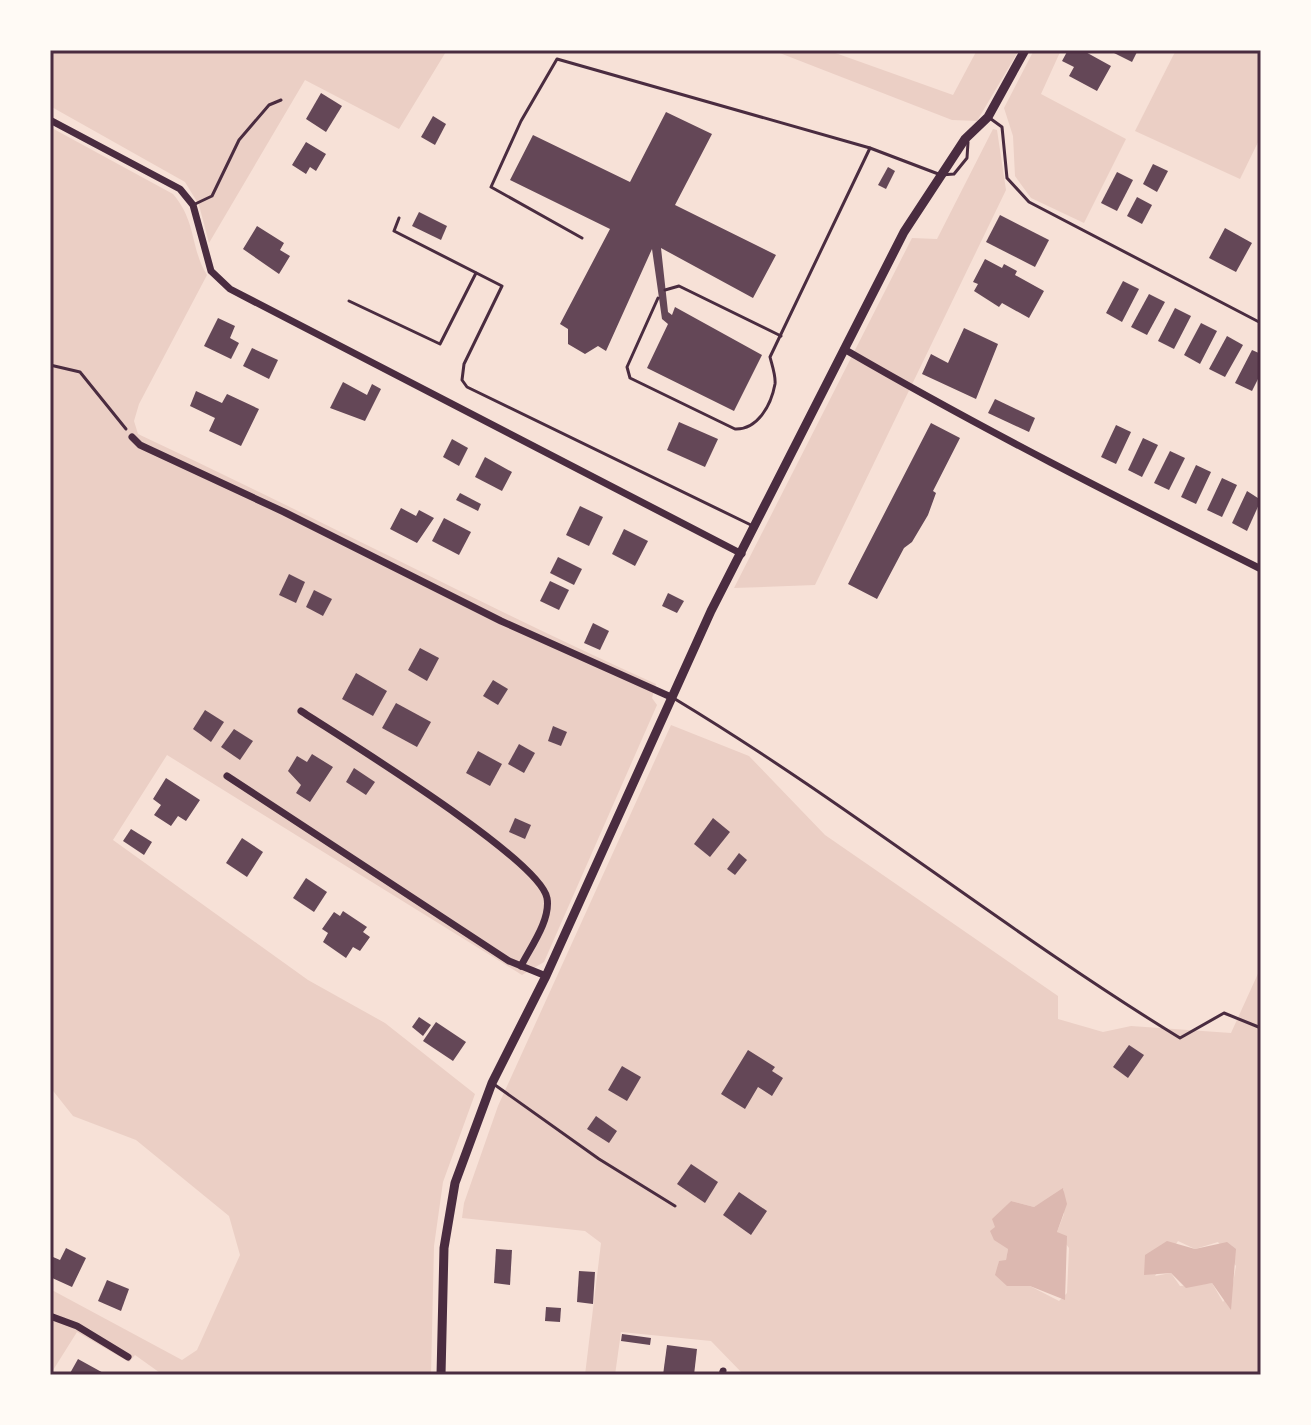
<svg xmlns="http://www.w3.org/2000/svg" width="1311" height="1425" font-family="'Exo 2',sans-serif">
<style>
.green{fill:#ebcfc5;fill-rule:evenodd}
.water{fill:#dcb8b0}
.building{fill:#644757}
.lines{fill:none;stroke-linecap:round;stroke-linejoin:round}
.path{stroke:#4a2c40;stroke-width:3}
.service{stroke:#4a2c40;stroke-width:3}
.minor{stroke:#4a2c40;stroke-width:7}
.tertiary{stroke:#4a2c40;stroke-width:9}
.neatline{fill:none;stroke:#4a2c40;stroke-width:3}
</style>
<rect width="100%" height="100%" fill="#f7e1d7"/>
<g class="green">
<polygon points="50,50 447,50 399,129 305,80 209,243 199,205 185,182 50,106"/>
<polygon points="772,50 827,50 953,95 977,50 1019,50 977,121 952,120"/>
<polygon points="1034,50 1061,50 1041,94 1126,139 1084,223 1031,198 1015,176 1013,136 1004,108"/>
<polygon points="1176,50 1261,50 1261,136 1240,179 1135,131"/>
<path d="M50,127L173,194C197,222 190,248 207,275L139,404L134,421L138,434C312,515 481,605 656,684L652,698L657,705L544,962L522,975L167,755L113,840L308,980L385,1023L475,1094L443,1182L434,1246L431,1375H163L135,1355L129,1362L77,1332L50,1375V1289L182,1360L197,1350L240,1255L229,1216L136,1140L73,1116L50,1087Z"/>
<polygon points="993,129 997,130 1006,190 815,585 734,588 912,238 937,239"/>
<path d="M671,725L749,756L825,835L1058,996V1019L1103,1032L1131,1026L1231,1033L1261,967V1375H744L711,1341L621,1332L615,1375H585L601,1243L585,1231L462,1218L464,1203L498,1106ZM1064,1189V1214L1057,1232L1069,1248L1067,1293L1059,1301L1030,1286H1008L998,1268L999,1261H1006L1008,1249L995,1227L998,1214L1011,1201L1034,1207ZM1178,1241L1195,1249L1218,1242L1236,1266L1232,1289L1223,1302L1212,1283L1180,1286L1171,1273L1155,1276Z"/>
</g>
<g class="water">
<polygon points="1063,1188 1067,1204 1057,1232 1067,1236 1065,1300 1030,1286 1007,1286 995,1275 999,1261 1006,1260 1008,1249 994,1240 990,1231 995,1227 992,1219 1011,1201 1034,1207"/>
<polygon points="1167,1241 1195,1249 1227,1242 1236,1249 1231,1310 1212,1283 1186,1288 1171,1273 1144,1275 1145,1255"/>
</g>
<g class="building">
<polygon points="1068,50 1082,50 1111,66 1097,91 1069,76 1074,67 1062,61"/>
<polygon points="1108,50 1138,50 1132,62"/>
<polygon points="321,93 342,106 326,132 306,119"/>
<polygon points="666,112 712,134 675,205 776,255 753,298 661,248 668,312 672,315 675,307 762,355 734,411 647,368 668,324 662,319 652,249 606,351 598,346 585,354 568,344 568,329 560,324 610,229 510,180 533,135 630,182"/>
<polygon points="433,116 446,124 435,145 421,137"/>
<polygon points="306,142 326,154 316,171 310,167 306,174 292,165"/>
<polygon points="1153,164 1168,171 1157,192 1143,184"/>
<polygon points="888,167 895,171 886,189 878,185"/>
<polygon points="1117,172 1133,180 1117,211 1101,203"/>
<polygon points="1137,197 1152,205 1142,224 1127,216"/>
<polygon points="419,212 447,226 441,240 412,226"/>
<polygon points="1000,215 1049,240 1035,267 986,242"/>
<polygon points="257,226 284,243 280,250 290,256 279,274 243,249"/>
<polygon points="1225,228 1252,243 1236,272 1209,258"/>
<polygon points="985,259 1002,268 1004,264 1017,271 1015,275 1044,291 1029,318 1002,303 999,307 974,291 978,284 973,282"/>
<polygon points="1123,281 1139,289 1122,322 1106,313"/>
<polygon points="1149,294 1165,302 1147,335 1131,327"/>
<polygon points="1175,308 1191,316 1174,349 1158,341"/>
<polygon points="218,318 235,326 230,338 239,343 231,359 204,346"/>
<polygon points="1201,323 1217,331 1200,364 1184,355"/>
<polygon points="964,328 998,344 976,399 922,374 931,354 948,363"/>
<polygon points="1227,336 1243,345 1225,377 1209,369"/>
<polygon points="252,348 278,360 269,379 243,366"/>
<polygon points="1252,350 1261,354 1261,373 1252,391 1235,383"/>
<polygon points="343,382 367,395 372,384 381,389 365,421 330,408"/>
<polygon points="196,391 222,403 227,394 259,409 241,446 209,431 215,418 190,406"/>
<polygon points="995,399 1035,418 1029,432 988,413"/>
<polygon points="679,422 718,439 705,467 667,450"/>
<polygon points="931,423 960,438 933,491 936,493 928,515 912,542 904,548 877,599 848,584"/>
<polygon points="1116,425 1131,432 1116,464 1101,457"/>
<polygon points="1143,438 1158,445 1142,477 1128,470"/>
<polygon points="452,439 468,448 459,466 443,457"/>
<polygon points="1170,451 1185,458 1169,490 1154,483"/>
<polygon points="485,457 512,472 502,491 475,477"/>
<polygon points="1196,465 1211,472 1196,504 1181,497"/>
<polygon points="1222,478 1237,485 1222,517 1207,510"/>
<polygon points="1247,491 1261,500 1247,531 1232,523"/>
<polygon points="460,493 481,504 478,511 456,500"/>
<polygon points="580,506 603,517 589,546 566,535"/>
<polygon points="401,508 416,516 419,510 434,518 417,543 390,529"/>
<polygon points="444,518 471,532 459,555 432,541"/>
<polygon points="624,529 648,541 635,566 612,554"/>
<polygon points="558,557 582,569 574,585 550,573"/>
<polygon points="289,574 305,582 296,603 279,595"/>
<polygon points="550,581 569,590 559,610 540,601"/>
<polygon points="314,590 332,599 323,616 306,607"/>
<polygon points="668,593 684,601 677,613 662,606"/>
<polygon points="593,623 609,631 600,650 584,643"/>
<polygon points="420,648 439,658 427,681 408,670"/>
<polygon points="356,673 387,691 373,716 342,699"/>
<polygon points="493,680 508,689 498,705 483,696"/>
<polygon points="396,703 431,722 417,747 382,728"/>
<polygon points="205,710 224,722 211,742 193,729"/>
<polygon points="553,726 567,732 561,746 548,741"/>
<polygon points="234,729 253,741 240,760 221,747"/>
<polygon points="519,744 535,753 524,773 508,764"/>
<polygon points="478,751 502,764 490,786 466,773"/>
<polygon points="312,754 333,767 310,802 296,793 301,785 288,771 297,756 307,762"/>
<polygon points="354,768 375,782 366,795 346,782"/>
<polygon points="166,778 200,800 186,821 178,816 171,826 154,815 161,805 153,799"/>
<polygon points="515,818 531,825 525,839 509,832"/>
<polygon points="713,818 730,832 710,857 694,844"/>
<polygon points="131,829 152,842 144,855 123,841"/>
<polygon points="242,838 263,852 247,877 226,863"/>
<polygon points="739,853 747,860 735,875 727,869"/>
<polygon points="306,878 327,892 314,912 293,898"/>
<polygon points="343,911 367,927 363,932 370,937 360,951 353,947 346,958 323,942 328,933 322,929 334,912 340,916"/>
<polygon points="419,1017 431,1025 423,1036 412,1027"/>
<polygon points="436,1022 466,1042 453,1061 423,1041"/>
<polygon points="1129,1045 1144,1055 1128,1078 1113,1067"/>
<polygon points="748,1050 775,1067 772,1071 783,1078 772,1096 758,1087 745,1109 721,1094"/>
<polygon points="622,1066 641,1077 627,1101 608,1090"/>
<polygon points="596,1116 617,1131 609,1143 587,1129"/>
<polygon points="691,1164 718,1182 705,1203 677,1184"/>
<polygon points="739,1192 767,1211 751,1235 723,1215"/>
<polygon points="66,1248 86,1258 72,1287 50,1277 53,1257 60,1260"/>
<polygon points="496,1249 512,1250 510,1285 494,1283"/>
<polygon points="579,1271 595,1272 593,1304 577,1302"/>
<polygon points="107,1280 129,1289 121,1311 98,1301"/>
<polygon points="546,1307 561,1308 560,1322 545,1321"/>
<polygon points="622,1334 651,1338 650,1345 621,1341"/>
<polygon points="667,1345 697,1349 694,1375 663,1375"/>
<polygon points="78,1359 107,1375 69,1375"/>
</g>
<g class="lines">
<polyline class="path" points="50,365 80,372 126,429"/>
<g class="service">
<polyline points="991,119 1002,127 1007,178 1029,202 1261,323"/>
<polyline points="193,205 212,196 239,140 269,105 281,100"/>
<polyline points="399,218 394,231 502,286 464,364 462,380 467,387 753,526"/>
<polyline points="582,238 491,187 521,121 557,59 870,148 941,175 954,174 967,158 968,142"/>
<polyline points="665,290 679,286 781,336"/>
<path d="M658,298L627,367L630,378L735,429C757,430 771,406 775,384C776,376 772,365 770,357L870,148"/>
<polyline points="349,301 440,344 476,273"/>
<path d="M675,699C849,804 1007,932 1180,1038L1224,1013L1261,1028"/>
<polyline points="495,1085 599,1159 675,1206"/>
</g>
<g class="minor">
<polyline points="50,120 180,189 193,205 211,271 230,289 742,554"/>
<path d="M844,349C980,428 1120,499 1261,569"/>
<polyline points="132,437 140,445 284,512 501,621 671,697"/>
<path d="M301,711C342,738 540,859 547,898C551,920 530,948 521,966"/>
<polyline points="227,776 509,961 546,976"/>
<polyline points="50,1316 77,1326 128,1357"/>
<polyline points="722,1375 723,1371"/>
</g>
<polyline class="tertiary" points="441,1375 444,1248 455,1183 492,1083 546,976 711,611 904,232 965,139 988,117 1025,50"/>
</g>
<rect width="1311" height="1425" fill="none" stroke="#fffaf5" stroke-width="104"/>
<rect x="52" y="52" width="1207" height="1321" class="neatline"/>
</svg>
